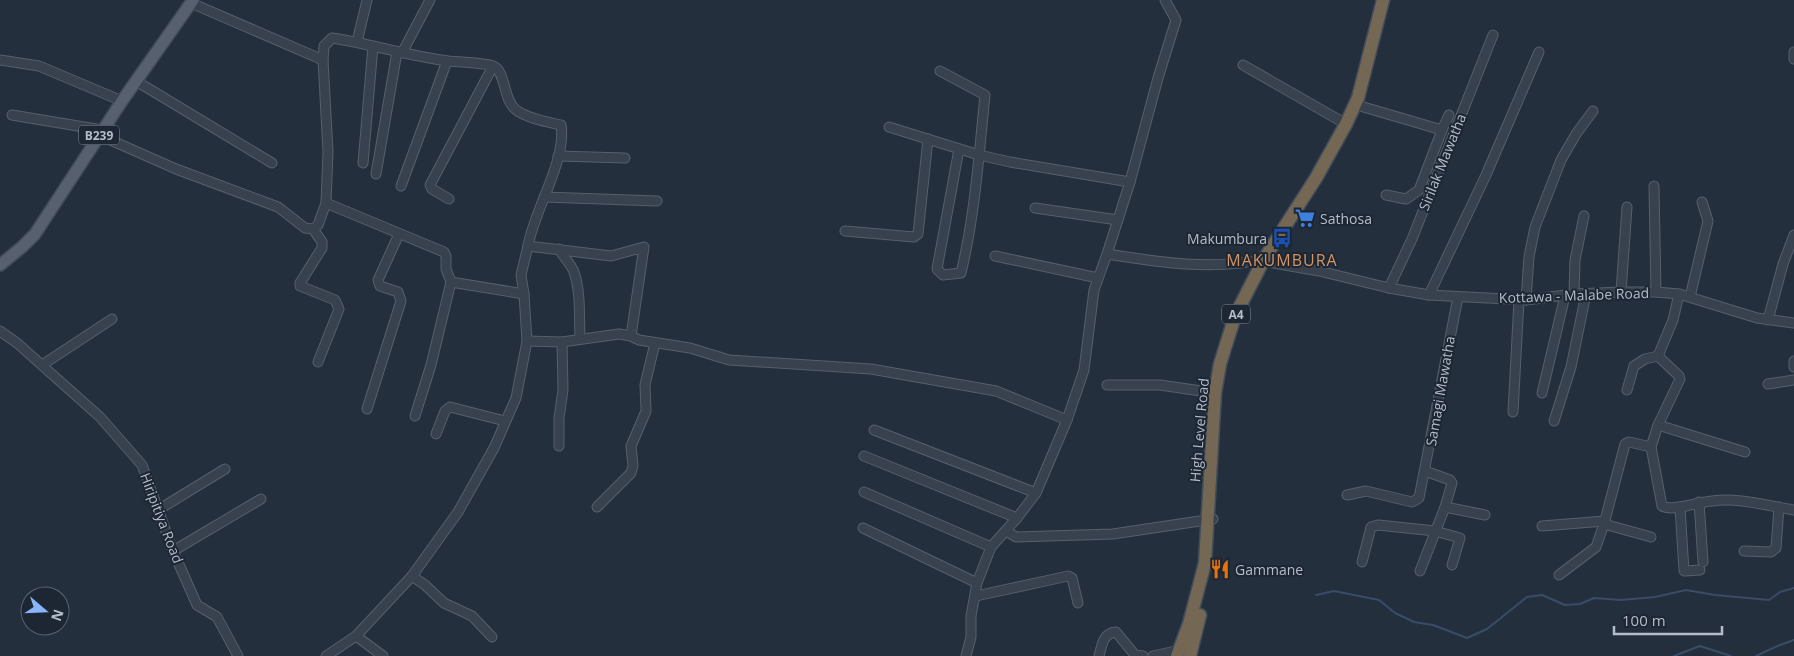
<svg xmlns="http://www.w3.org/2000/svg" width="1794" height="656" font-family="'Open Sans',sans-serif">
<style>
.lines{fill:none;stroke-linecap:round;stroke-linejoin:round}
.stream{stroke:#394c67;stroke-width:2}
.minor-casing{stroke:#565f6c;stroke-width:11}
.major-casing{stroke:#414a57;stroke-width:14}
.highway-casing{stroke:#434c59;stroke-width:15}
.minor{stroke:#38414e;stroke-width:9}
.major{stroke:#56606e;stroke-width:11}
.highway{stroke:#746855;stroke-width:12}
.labels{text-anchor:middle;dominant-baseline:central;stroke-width:4;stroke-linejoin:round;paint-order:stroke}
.shield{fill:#1d2633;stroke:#878f9c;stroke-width:1}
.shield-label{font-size:12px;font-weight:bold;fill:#b4bcc9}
.street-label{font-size:14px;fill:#b4bcc9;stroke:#1d2633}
.poi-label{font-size:14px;fill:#b4bcc9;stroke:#1d2633;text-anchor:start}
.quarter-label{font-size:16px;letter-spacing:1px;fill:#d59563;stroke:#1d2633}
</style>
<rect width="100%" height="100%" fill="#242f3e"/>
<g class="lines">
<g class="stream">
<polyline points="1316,595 1334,591 1379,600 1395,613 1414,622 1433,625 1467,638 1487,629 1527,597 1542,595 1565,605 1580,604 1594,598 1621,600 1655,597 1686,590 1715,595 1769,600 1780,592 1794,588"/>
<polyline points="1674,656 1700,646 1731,656"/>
<polyline points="1756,656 1780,645 1794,640"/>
</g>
<defs>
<g id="minor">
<polyline points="191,3 323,60"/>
<polyline points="357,42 367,0"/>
<polyline points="1794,52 1794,59"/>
<polyline points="402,53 430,0"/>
<polyline points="0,60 39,66 122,101"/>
<polyline points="1243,65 1346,124"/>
<path d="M940,71L985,95C979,154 975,215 961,273L943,275L937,269L959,149"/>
<polyline points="136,81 272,163"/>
<polyline points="1360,106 1442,130 1419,190 1406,199 1386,195"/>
<polyline points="12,115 102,130"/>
<polyline points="889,127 979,155 1010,162 1130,182 1107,254"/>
<polyline points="1442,130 1449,115"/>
<path d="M99,135L176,169L278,207L305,228L313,229L318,225L326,203L328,152L323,60L324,46L332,38C371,44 409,56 448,61C458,62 486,63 493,66C506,71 503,99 515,109C525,118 548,122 561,125C567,160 534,210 528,246"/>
<polyline points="558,156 625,158"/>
<polyline points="363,163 373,46"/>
<polyline points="376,174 397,52"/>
<polyline points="1130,182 1158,78 1176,20 1165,0"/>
<polyline points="401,186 447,61"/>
<polyline points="1654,186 1656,292"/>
<polyline points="544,197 657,201"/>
<polyline points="449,199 432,189 430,185 493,66"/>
<polyline points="326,203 444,252 446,256 446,269 451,282"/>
<polyline points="1035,208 1118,220"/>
<polyline points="313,229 322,242 322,248 300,283 300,286 335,300 339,309 318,362"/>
<polyline points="845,231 914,237 918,234 928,139"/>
<path d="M559,249C563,256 572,266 574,272C581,292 579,317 580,338"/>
<polyline points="995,256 1098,278"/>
<polyline points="1389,288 1412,239 1493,35"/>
<polyline points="1621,292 1627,207"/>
<polyline points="1574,294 1575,260 1584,216"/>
<polyline points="1429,295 1486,175 1539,52"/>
<polyline points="1690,297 1708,221 1702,202"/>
<polyline points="1526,300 1529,257 1535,227 1561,160 1576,134 1593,111"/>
<polyline points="1768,320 1783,264 1794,235"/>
<polyline points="0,331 17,343 100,417 142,465 173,551 197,605 217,617 238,656"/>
<polyline points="527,341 562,342 619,334 631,336 639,340 690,348 729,360 871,369 996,391 1067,420"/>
<path d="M1658,356L1679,376L1680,379L1658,425L1651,447L1662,506C1672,512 1699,502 1712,501C1739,497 1767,506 1794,510"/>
<polyline points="1658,356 1673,320 1679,294"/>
<polyline points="1794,361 1794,367"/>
<polyline points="42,365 112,319"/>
<polyline points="1768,384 1794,380"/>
<polyline points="1107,385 1160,385 1215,393"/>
<polyline points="1627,390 1634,366 1645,359 1658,356"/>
<polyline points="1542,393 1565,296"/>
<polyline points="367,409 401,301 398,292 380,286 378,280 399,234"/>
<polyline points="1513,412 1519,300"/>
<polyline points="415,416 431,365 451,282 524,294"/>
<polyline points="1554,421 1571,367 1586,294"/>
<polyline points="1658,425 1745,452"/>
<polyline points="874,430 1036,493"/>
<polyline points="436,434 445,411 450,407 505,421"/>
<polyline points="559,446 559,418 563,390 562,342"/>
<polyline points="864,456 1017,518"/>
<polyline points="864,492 991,547"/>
<polyline points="1347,495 1366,491 1412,502 1419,498 1458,297"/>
<polyline points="1699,502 1703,562"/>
<polyline points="597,507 631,473 633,466 631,446 646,411 645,385 655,343"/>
<polyline points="1445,507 1485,515"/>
<polyline points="1680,507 1684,571 1700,570"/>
<polyline points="158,510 225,469"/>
<polyline points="1604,524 1651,537"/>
<polyline points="1542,526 1605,521"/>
<polyline points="863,528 977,583"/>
<polyline points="1006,531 1016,537 1113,534 1213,519"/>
<polyline points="173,551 261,499"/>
<polyline points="1744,551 1771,552 1776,548 1779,507"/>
<polyline points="1362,562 1371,527 1378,525 1435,531 1460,538 1452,565"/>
<polyline points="1420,571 1445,507 1452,483 1450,480 1425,471"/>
<polyline points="1559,575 1596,547 1604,524 1625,444 1629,442 1651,447"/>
<polyline points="412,576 425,585 444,603 472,616 492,637"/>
<polyline points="976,596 1068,576 1072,578 1078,603"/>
<polyline points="356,636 383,656"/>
<polyline points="326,656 356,636 412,576 458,512 494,448 516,398 527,341 524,294 521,275 528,246 611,256 644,247 631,336"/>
<path d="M966,656L971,637V616L977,583L991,547L1017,518L1036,493L1067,420L1084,370L1094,290L1107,254C1157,262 1213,271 1264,259L1268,262L1319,271L1389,288L1429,295L1526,300L1574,294L1621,292H1656L1679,294L1757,318L1794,323"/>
<path d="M1099,656C1102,645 1103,633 1116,632L1135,655L1143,656"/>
<polyline points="1153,656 1180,650"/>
</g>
<polyline id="major" points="0,265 22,247 35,234 122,101 193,0"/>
<g id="highway">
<polyline points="1177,656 1189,624 1205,563 1215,393 1220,364 1235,316 1264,259 1316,178 1346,124 1358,98 1383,0"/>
<polyline points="1190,656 1200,615"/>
</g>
</defs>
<use href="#minor" class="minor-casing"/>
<use href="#major" class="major-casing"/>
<use href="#highway" class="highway-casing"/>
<use href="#minor" class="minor"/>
<use href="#major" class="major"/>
<use href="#highway" class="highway"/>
</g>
<defs>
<symbol id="supermarket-bare" viewBox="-9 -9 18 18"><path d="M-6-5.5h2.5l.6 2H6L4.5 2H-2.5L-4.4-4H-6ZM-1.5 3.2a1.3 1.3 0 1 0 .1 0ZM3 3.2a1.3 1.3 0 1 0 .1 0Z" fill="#3f7fe0" stroke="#1d2633" stroke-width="2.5" paint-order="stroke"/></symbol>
<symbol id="bus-bare" viewBox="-9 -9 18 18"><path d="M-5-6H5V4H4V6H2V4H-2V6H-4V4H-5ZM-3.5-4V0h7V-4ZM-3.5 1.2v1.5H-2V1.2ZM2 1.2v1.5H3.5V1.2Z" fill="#1a4fb4" stroke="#1d2633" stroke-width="2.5" paint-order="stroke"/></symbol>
<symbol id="restaurant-bare" viewBox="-9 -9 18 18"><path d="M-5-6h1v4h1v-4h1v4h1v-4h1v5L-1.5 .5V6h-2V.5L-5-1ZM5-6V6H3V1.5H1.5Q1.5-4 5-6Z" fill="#e8710a" stroke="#1d2633" stroke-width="2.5" paint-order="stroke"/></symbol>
</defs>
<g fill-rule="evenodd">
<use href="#supermarket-bare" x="1291" y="204" width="28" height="28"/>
<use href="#bus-bare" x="1268" y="224" width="28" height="28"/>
<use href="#restaurant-bare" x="1206" y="555" width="28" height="28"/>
</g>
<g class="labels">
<g class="shield">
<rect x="79" y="125.5" width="40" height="19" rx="4"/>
<rect x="1222" y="304.5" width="28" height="19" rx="4"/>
</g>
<g class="shield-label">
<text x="99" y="135">B239</text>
<text x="1236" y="314">A4</text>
</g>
<g class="street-label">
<text transform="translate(1442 162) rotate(-68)">Sirilak Mawatha</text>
<text transform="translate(1574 295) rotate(-2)">Kottawa - Malabe Road</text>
<text transform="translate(1440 391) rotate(-80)">Samagi Mawatha</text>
<text transform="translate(1199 430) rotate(-85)">High Level Road</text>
<text transform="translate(162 518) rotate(69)">Hiripitiya Road</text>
</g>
<g class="poi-label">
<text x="1320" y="218">Sathosa</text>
<text x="1267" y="238" text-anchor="end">Makumbura</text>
<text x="1235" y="569">Gammane</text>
</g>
<g class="quarter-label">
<text x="1282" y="260">MAKUMBURA</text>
</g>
</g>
<g transform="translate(45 611) rotate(109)"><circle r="24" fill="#1d2633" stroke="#59626f"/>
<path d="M0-4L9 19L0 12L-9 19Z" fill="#8ab4f8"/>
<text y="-8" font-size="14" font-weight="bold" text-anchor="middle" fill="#b4bcc9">N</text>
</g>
<path d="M1614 626v8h108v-8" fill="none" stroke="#b4bcc9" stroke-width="2.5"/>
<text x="1622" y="626" font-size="15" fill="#b4bcc9" stroke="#1d2633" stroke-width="4" paint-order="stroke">100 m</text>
</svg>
